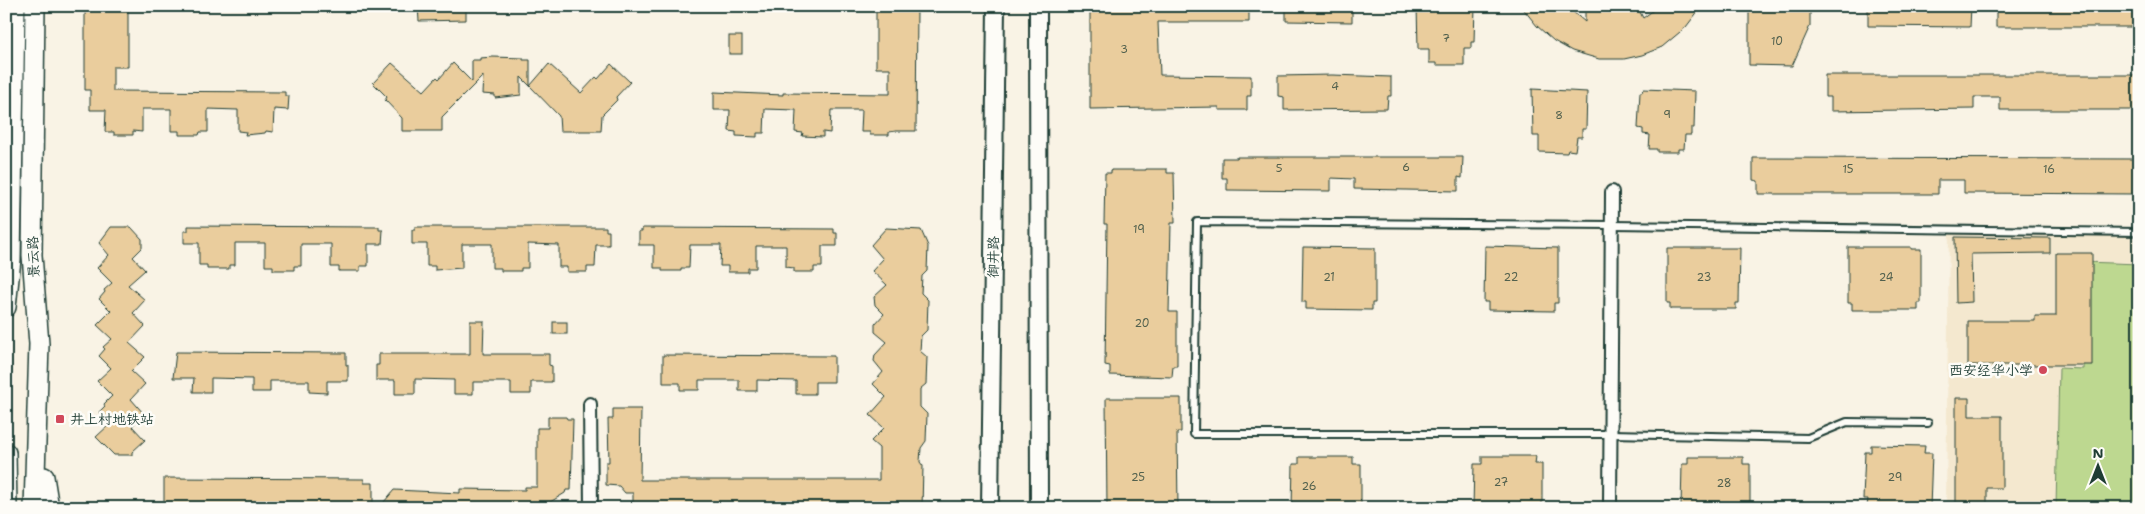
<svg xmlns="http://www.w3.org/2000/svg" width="2145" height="514" font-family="'Shantell Sans','LXGW WenKai TC',sans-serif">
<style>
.built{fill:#f4e8cf}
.green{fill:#bdd890;stroke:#6e8a62}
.building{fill:#eacd9d;stroke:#1f3d34}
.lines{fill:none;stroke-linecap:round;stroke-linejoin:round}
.service-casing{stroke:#1f3d34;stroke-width:10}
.minor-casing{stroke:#1f3d34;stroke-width:16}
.tertiary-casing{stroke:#1f3d34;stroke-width:20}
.secondary-casing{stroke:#1f3d34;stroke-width:22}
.service{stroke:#fdfcf7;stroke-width:6}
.minor{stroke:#fdfcf7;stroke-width:12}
.tertiary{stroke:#fdfcf7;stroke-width:16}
.secondary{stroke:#fdfcf7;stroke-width:19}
.poi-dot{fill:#d1495b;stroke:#fdfcf7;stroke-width:2}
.labels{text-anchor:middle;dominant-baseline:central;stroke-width:5;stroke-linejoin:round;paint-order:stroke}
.number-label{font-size:11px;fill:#52614e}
.street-label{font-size:14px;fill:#1f3d34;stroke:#fdfcf7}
.poi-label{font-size:14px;fill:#1f3d34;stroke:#fdfcf7;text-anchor:end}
</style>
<rect width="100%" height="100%" fill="#f9f3e5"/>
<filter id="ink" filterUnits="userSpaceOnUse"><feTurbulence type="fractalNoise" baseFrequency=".02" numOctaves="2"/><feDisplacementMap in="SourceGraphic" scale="10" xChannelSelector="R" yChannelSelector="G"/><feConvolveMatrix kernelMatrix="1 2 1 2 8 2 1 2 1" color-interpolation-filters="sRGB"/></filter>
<g filter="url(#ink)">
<polygon class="built" points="1949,229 2139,232 2139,508 1946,508"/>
<polygon class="green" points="2085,262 2139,264 2139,508 2056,508 2059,368 2083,369"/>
<g class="building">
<polygon points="85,6 128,6 128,67 113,67 113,91 285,92 285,96 289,96 288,110 274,109 273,132 266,131 265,133 245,135 246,132 238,131 238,110 208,109 208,132 200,132 199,135 179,135 179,131 171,131 171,109 142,109 142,132 133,131 133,135 114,135 114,132 105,132 106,110 90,110 90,90 85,90"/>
<polygon points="418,6 466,6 466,20 419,21"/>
<polygon points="876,6 917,6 916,131 896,131 889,132 889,135 870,135 870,132 861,132 862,110 831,110 830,133 823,132 823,137 802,136 803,133 795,132 796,110 765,109 764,133 757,133 757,137 736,136 736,132 729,131 730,110 714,110 714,92 783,95 783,93 890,94 890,68 876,68"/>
<polygon points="1090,6 1249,6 1249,22 1158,22 1160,75 1251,76 1251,96 1247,96 1247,110 1219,110 1219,107 1090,109"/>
<polygon points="1286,6 1352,6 1352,22 1286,21"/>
<polygon points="1417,6 1475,6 1474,42 1471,42 1471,48 1464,48 1464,65 1436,65 1436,63 1429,63 1429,49 1418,49"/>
<polygon points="1521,6 1566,6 1585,22 1585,6 1637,6 1643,18 1659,6 1702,6 1686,27 1662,47 1642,55 1624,59 1599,59 1572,51 1554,41 1537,26"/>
<polygon points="1749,6 1810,6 1810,26 1792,66 1749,65"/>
<polygon points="1868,6 1971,6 1970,27 1868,26"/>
<rect x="1996" y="6" width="141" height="21"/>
<rect x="729" y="36" width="13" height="18"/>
<polygon points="493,57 523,58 523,60 530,60 530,86 521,77 521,95 495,98 495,95 482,94 483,76 442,117 442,131 402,131 402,118 385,100 387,97 373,83 392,63 424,91 437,77 439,79 453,63 472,82 472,60 480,60 480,58"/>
<polygon points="549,64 581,93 596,77 598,79 611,64 630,82 616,97 617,100 602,115 601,131 560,131 559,116 530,86"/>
<polygon points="1332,75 1391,77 1391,96 1388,96 1387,109 1284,110 1284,97 1278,96 1278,76"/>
<polygon points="1825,75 2139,75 2139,110 2000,110 2000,97 1974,97 1974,109 1831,111 1831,97 1825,97"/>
<polygon points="1532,89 1587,92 1586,129 1582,129 1582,137 1577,137 1575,151 1568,150 1567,153 1539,152 1539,136 1533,136"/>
<polygon points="1643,89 1695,91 1694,128 1691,128 1691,135 1685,135 1684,149 1678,149 1678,152 1657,152 1657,149 1649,149 1650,135 1643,134 1643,129 1638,128 1640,92 1642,92"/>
<polygon points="1237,157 1463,157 1462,178 1458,177 1458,191 1354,189 1354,179 1331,178 1331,191 1227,190 1227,178 1222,178 1222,158 1237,158"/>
<polygon points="1753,158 2139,159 2139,194 1964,193 1964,180 1938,180 1938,194 1758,194 1758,181 1753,180"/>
<polygon points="1146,169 1167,169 1167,173 1174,173 1175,223 1171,223 1169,312 1177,312 1177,366 1173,366 1172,377 1110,375 1110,366 1105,365 1107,224 1104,224 1105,173 1111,173 1111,170 1146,170"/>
<polygon points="188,226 379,227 379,230 383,230 382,244 368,244 368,266 360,266 360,271 339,271 339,267 331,267 331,244 301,244 301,266 294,266 294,270 273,270 273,266 265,266 265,243 235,243 235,265 229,265 229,269 207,269 207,265 199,265 199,243 184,243 184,231 188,231"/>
<polygon points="111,227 131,227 142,239 142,248 133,257 145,270 128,285 145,300 133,313 145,326 129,343 145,357 131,371 145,384 131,399 144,414 132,426 145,440 132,452 132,455 114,455 96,437 110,424 99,412 105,406 104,404 112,396 97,381 111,368 99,356 105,349 103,347 112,339 97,325 111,311 99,299 105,292 104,290 112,283 97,268 109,255 99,243"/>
<polygon points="415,227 606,227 606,231 609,231 609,245 596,245 595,267 587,267 587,272 567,272 567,267 559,267 559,245 528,244 528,268 521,268 521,271 501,271 501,268 492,268 492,244 462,244 462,268 435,270 435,266 427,266 427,244 412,244 412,230 415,230"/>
<polygon points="642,228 834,229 834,233 837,233 837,246 822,246 822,267 814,267 814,272 794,272 794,268 786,267 786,246 756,246 756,268 748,268 748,272 728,272 728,266 720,266 721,245 690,245 689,268 681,268 681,271 662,271 662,268 654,268 654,245 639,245 639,231 642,231"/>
<polygon points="886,228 921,230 928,246 927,271 922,276 921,293 928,300 927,330 921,336 920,351 927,357 926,384 920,389 920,407 927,414 926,441 921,448 920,462 923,466 922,508 633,508 633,493 625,493 619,486 606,485 606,462 609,462 608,419 613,419 613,409 641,409 640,480 879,480 879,448 871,441 884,428 870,415 886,397 873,384 883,372 874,361 875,355 887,342 875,332 875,324 884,314 875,305 874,297 887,285 872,271 883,259 871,245"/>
<polygon points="1955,237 2050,238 2050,253 1971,254 1972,302 1956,303"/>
<polygon points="1485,246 1558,248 1558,303 1554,303 1554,311 1488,310 1488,302 1484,302"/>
<polygon points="1303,247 1375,248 1375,303 1372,303 1372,310 1306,309 1306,302 1302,302"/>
<polygon points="1848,247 1911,247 1911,249 1921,249 1921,303 1918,303 1918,310 1852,310 1852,303 1848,303"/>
<polygon points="1667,248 1740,248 1739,303 1736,303 1736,309 1670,309 1670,303 1667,303"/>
<polygon points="2056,253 2092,253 2092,365 1968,365 1968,321 2035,321 2035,316 2056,316"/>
<polygon points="470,321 484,321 483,354 549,354 549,365 552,366 552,382 531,382 531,394 511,394 511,382 473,382 473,394 454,394 454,380 415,379 415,394 395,394 395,380 376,380 376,365 379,365 379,354 470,354"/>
<rect x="553" y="322" width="14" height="12"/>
<polygon points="176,352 346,353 346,365 348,365 348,381 327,381 327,393 309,392 309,381 270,381 270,392 252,392 252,379 211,378 211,392 193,392 194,378 173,378"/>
<polygon points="663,355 834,356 834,382 815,382 815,394 796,394 796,381 757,380 757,391 739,391 739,380 699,380 699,390 680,390 680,383 663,383"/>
<polygon points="1106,398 1181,398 1181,432 1177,432 1178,508 1107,508"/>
<polygon points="1956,398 1969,398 1969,416 2002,416 2002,488 1987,488 1987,508 1956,508"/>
<polygon points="548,417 566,417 567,419 573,419 571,490 566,490 565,493 547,504 547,508 379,508 394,490 460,493 460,489 525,490 525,487 537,487 537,428 548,428"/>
<polygon points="1871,445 1925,446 1924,453 1932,453 1930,508 1867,506 1868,499 1863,499 1865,452 1871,452"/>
<polygon points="1482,456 1536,456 1535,464 1542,464 1542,508 1473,508 1474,464 1482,464"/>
<polygon points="1299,457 1353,457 1353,464 1361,464 1361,508 1292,508 1293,464 1299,464"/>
<polygon points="1688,457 1743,457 1743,464 1750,464 1750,508 1681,508 1682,464 1688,464"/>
<polygon points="164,478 364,479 364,483 373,483 373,508 164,508"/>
</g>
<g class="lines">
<defs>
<polyline id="service" points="1928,423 1847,422 1808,438 1610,434 1194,434 1197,222 1612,225 2139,232"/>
<g id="minor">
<polyline points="590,404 591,508"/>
<polyline points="1610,508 1612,192"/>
</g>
<g id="tertiary">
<polyline points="1038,6 1039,508"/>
<polyline points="990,508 996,6"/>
</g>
<g id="secondary">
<polyline points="6,307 11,259 15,6"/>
<polyline points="6,453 7,508"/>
<polyline points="44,477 49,508"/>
<polyline points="34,508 39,344 32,255 35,6"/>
</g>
</defs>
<use href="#service" class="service-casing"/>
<use href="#minor" class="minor-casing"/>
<use href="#tertiary" class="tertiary-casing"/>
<use href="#secondary" class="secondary-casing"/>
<use href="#service" class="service"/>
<use href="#minor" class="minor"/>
<use href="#tertiary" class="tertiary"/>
<use href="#secondary" class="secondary"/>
</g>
</g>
<g class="poi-dot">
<circle cx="2043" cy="370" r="5"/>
<rect x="55" y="414" width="10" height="10" rx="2.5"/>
</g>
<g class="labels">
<g class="number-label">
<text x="1446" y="38">7</text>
<text x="1777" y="41">10</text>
<text x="1124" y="49">3</text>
<text x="1335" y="86">4</text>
<text x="1667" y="114">9</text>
<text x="1559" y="115">8</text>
<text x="1406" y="167">6</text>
<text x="1279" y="168">5</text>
<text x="1848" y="169">15</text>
<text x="2049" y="169">16</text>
<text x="1139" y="229">19</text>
<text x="1329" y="277">21</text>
<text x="1511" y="277">22</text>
<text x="1704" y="277">23</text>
<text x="1886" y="277">24</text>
<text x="1142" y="323">20</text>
<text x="1138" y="477">25</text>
<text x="1895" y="477">29</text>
<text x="1501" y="482">27</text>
<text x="1724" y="483">28</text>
<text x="1309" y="486">26</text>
</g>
<g class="street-label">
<text transform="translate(33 257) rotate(-92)">景云路</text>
<text transform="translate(993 257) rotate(-89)">御井路</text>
</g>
<g class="poi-label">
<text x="2033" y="370">西安经华小学</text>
<text x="70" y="419" text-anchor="start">井上村地铁站</text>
</g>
</g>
<rect width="2145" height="514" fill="none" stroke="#fdfcf7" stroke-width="25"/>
<rect x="12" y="12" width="2120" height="489" fill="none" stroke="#1f3d34" stroke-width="2" filter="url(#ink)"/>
<g transform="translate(2098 466)" stroke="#fdfcf7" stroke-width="4" paint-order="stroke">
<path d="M0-4L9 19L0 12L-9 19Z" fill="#1f3d34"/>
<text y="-8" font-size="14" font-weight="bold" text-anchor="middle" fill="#1f3d34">N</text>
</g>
</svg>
